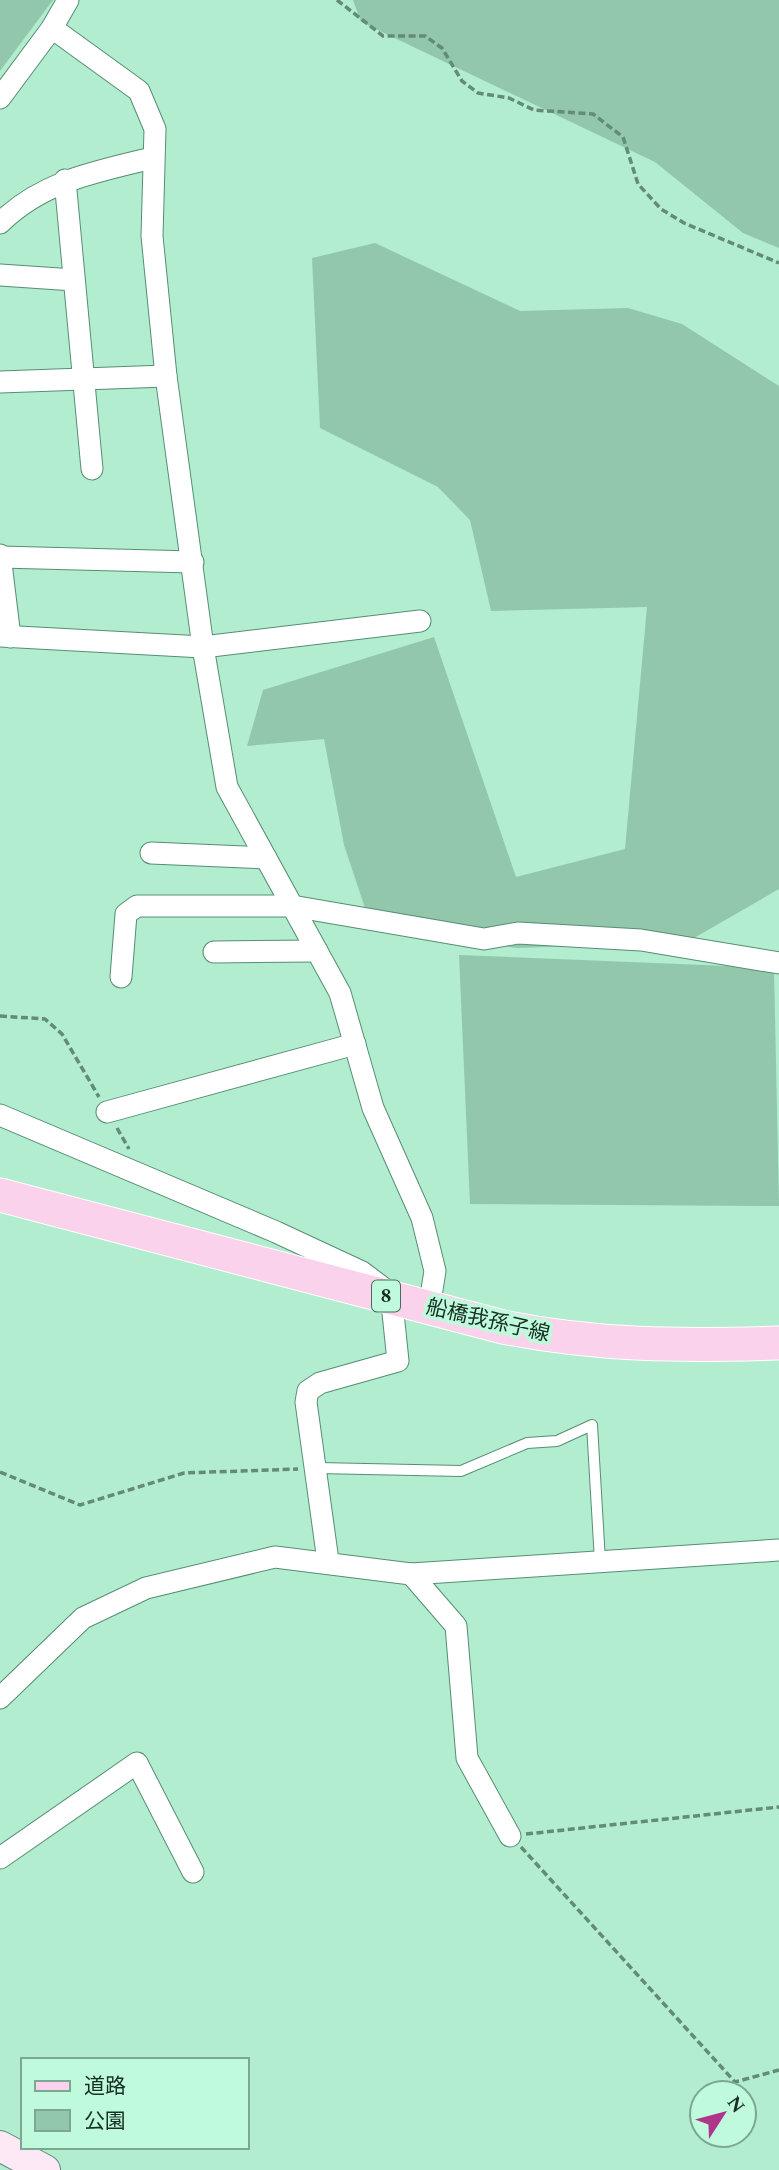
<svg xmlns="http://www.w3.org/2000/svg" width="779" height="2170" font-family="Spectral,'Noto Sans JP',serif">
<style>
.green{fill:#92c7ac}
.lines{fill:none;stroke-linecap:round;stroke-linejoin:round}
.lane-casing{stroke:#568e73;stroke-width:12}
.street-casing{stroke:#568e73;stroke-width:23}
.secondary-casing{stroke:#568e73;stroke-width:32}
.primary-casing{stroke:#fff;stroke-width:35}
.path{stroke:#638b77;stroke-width:3.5;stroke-dasharray:7 3.5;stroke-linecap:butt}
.lane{stroke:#fff;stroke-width:10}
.street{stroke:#fff;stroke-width:21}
.secondary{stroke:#fde8f5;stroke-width:30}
.primary{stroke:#fbd2eb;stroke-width:33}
.labels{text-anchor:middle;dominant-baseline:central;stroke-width:7;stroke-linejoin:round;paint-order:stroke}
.shield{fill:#bffadc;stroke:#496b5a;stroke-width:2}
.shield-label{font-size:19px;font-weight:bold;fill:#172e23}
.street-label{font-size:21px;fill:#172e23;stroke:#bffadc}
</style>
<rect width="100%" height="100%" fill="#b2edcf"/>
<g class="green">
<polygon points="0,0 53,0 0,71"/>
<polygon points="353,0 779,0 779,248 743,233 655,162 361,22"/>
<polygon points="375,243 520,311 628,308 682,324 779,386 779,889 687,942 517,948 371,926 344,845 324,739 247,746 263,690 434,637 516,877 625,849 647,607 491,611 470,520 438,487 320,428 312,258"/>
<polygon points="459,955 774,968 779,1206 470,1204"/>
</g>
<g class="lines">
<defs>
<polyline id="lane" points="318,1468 461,1471 527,1443 557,1441 592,1425 600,1561"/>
<g id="street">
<polyline points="52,28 139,91 155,129 152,236 166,376 203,647 227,787 340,993 373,1108 422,1218 435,1271 429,1308"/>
<polyline points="0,98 52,28 68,0"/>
<polyline points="65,180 92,469"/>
<path d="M0,223C43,181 95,172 152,158"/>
<polyline points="0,275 74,280"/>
<polyline points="0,382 166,376"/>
<polyline points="0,555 10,637"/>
<polyline points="0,557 193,562"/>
<polyline points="0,636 203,647 420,621"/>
<polyline points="151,853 266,858"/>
<polyline points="214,952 317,951"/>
<polyline points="121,977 126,914 137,906 292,906 484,939 518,933 641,940 779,963"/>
<polyline points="107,1112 355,1044"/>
<polyline points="0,1115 276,1232 362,1272 399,1300 393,1313 398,1361 320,1383 308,1391 306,1402 328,1561"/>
<polyline points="411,1574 456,1626 467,1758 510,1836"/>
<polyline points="0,1698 83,1618 146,1588 275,1557 411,1574 779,1550"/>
<polyline points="0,1858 137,1763 193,1872"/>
</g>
<polyline id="secondary" points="0,2146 45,2170"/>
<path id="primary" d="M0,1195L503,1327C598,1346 682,1346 779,1343"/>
</defs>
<use href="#lane" class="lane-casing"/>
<use href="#street" class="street-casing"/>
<use href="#secondary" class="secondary-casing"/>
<use href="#primary" class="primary-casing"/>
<g class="path">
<polyline points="337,0 383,36 425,36 442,48 462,81 478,93 509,98 534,110 593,114 623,137 638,184 661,209 684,223 779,263"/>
<polyline points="0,1016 45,1019 62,1034 99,1097"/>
<polyline points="117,1128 129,1149"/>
<polyline points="0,1472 80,1505 184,1473 298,1469"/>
<polyline points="526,1834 779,1807"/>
<polyline points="521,1847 735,2082 779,2070"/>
</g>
<use href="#lane" class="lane"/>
<use href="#street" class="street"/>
<use href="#secondary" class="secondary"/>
<use href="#primary" class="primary"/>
</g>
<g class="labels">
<rect class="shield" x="372" y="1280.5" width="28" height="31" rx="5"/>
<g class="shield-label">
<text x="386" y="1296">8</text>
</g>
<g class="street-label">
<text transform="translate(488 1321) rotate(13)">船橋我孫子線</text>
</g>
</g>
<rect x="21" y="2058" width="228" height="91" fill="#bffadc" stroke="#7ca892" stroke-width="2"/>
<rect x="35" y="2081" width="35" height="10" fill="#fbd2eb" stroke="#7ca892" stroke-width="2"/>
<text x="84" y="2093" font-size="21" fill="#172e23">道路</text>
<rect x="35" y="2110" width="35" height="21" fill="#92c7ac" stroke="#7ca892" stroke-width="2"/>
<text x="84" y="2128" font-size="21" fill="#172e23">公園</text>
<g transform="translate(723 2114) rotate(54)"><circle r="33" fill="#bffadc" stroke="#7ca892" stroke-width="2"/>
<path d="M0-5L12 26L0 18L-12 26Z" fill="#ae3589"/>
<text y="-10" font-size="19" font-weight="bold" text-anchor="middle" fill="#172e23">N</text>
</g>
</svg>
